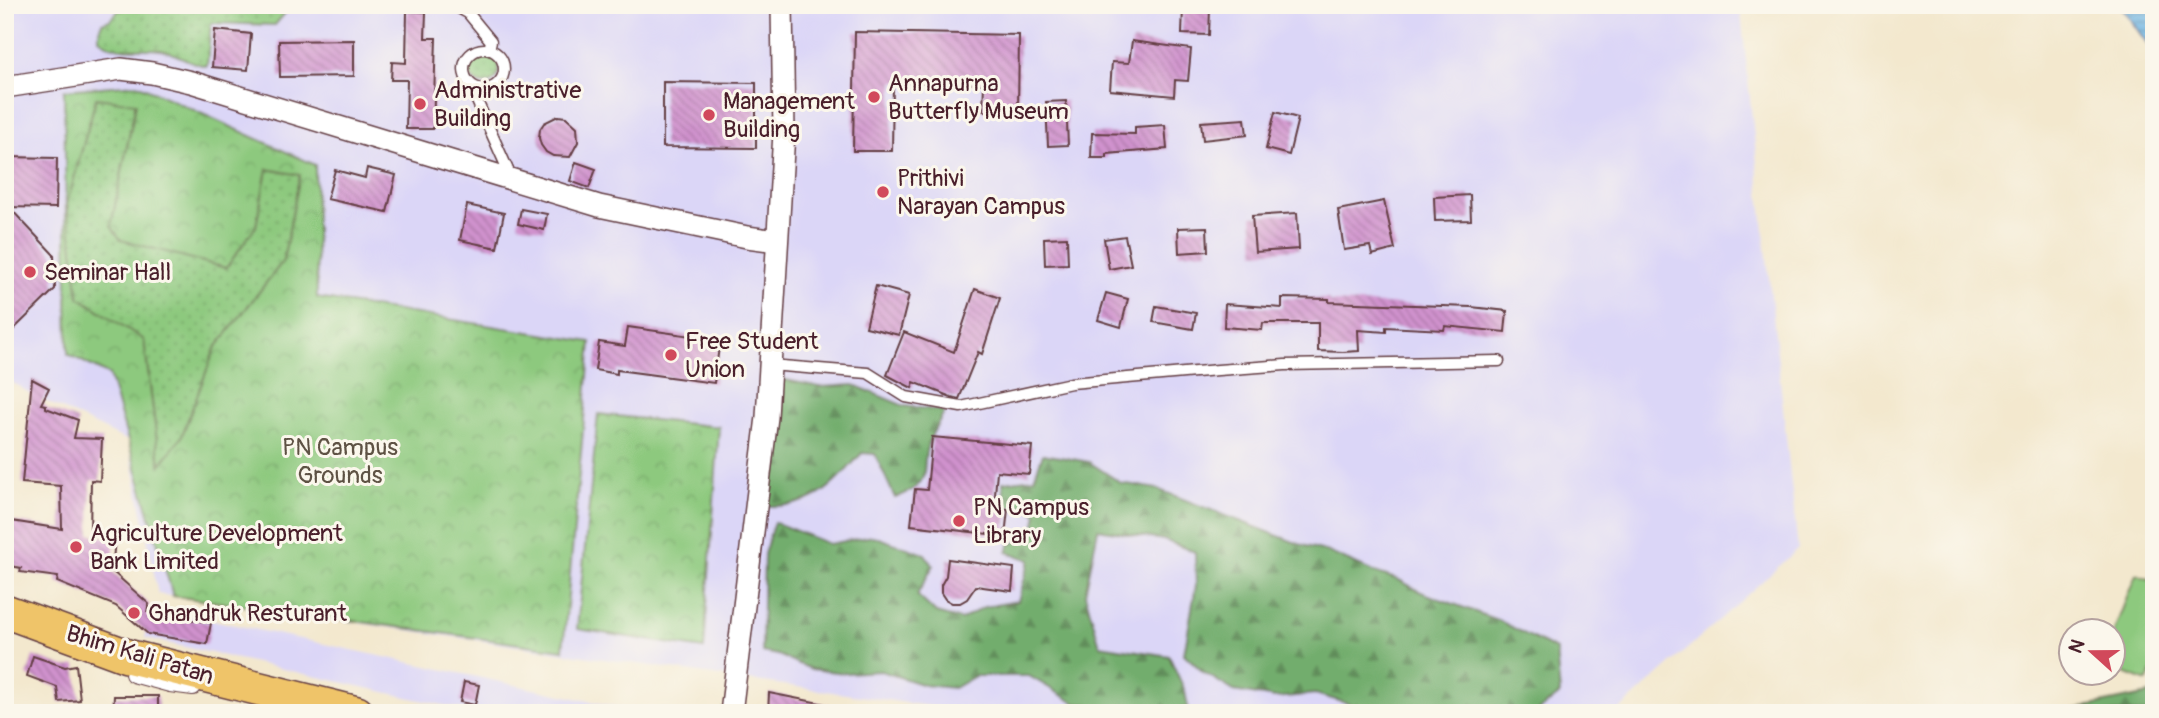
<svg xmlns="http://www.w3.org/2000/svg" width="2159" height="718" font-family="Pangolin,sans-serif">
<style>
.built{fill:#dbd6f7}
.grass{fill:url(#grass-dots);stroke:#6c7454;stroke-width:2}
.forest{fill:url(#forest-firs);stroke:#5e664c;stroke-width:2}
.park{fill:url(#park-crowns);stroke:#6c7454;stroke-width:2;fill-rule:evenodd}
.garden{fill:#8dc97e;stroke:#6c7454;stroke-width:2}
.water{fill:url(#water-rules);stroke:#5b6a87;stroke-width:2}
.building{fill:url(#building-back-hatch)}
.lines{fill:none;stroke-linecap:round;stroke-linejoin:round}
.service-casing{stroke:#633d43;stroke-width:13}
.pedestrian-casing{stroke:#633d43;stroke-width:18}
.minor-casing{stroke:#633d43;stroke-width:24}
.primary-casing{stroke:#633d43;stroke-width:36}
.service{stroke:#fff;stroke-width:10}
.pedestrian{stroke:#fff;stroke-width:16}
.minor{stroke:#fff;stroke-width:21}
.primary{stroke:#efc469;stroke-width:33}
.poi-dot{fill:#d1495b;stroke:#fbf7ec;stroke-width:2.5}
.labels{text-anchor:middle;dominant-baseline:central;stroke-width:6;stroke-linejoin:round;paint-order:stroke}
.poi-label{font-size:24px;fill:#4a1f2b;stroke:#fbf7ec;text-anchor:start}
.park-label{font-size:24px;fill:#5e5244;stroke:#fbf7ec}
.street-label{font-size:24px;fill:#4a1f2b;stroke:#fbf7ec}
</style>
<defs>
<pattern id="grass-dots" width="8" height="8" patternUnits="userSpaceOnUse" patternTransform="scale(1.75)"><rect width="8" height="8" fill="#8dc97e"/><path d="M2 2h.1M6 6h.1" fill="none" stroke="#7bac6d" stroke-width="1.8" stroke-linecap="round"/></pattern>
<pattern id="forest-firs" width="22" height="20" patternUnits="userSpaceOnUse" patternTransform="scale(1.75)"><rect width="22" height="20" fill="#72ad6d"/><path d="M5 1l3.5 6h-7zM16 11l3.5 6h-7z" fill="#608c5a"/></pattern>
<pattern id="park-crowns" width="20" height="18" patternUnits="userSpaceOnUse" patternTransform="scale(1.75)"><rect width="20" height="18" fill="#8dc97e"/><path d="M2 6a3 3 0 1 1 6 0M12 15a3 3 0 1 1 6 0" fill="none" stroke="#7bac6d"/></pattern>
<pattern id="water-rules" width="6" height="5" patternUnits="userSpaceOnUse" patternTransform="scale(1.75)"><rect width="6" height="5" fill="#6cb4e3"/><path d="M0 2.5h6" fill="none" stroke="#5b92b8"/></pattern>
<pattern id="building-back-hatch" width="6" height="6" patternUnits="userSpaceOnUse" patternTransform="scale(1.75)"><rect width="6" height="6" fill="#d092ce"/><path d="M-1 5l2 2M0 0l6 6M5-1l2 2" fill="none" stroke="#ab77a7"/></pattern>
</defs>
<rect width="100%" height="100%" fill="#fbf7ec"/>
<filter id="ink" filterUnits="userSpaceOnUse"><feTurbulence type="fractalNoise" baseFrequency=".0143" numOctaves="2"/><feDisplacementMap in="SourceGraphic" scale="14" xChannelSelector="R" yChannelSelector="G"/><feConvolveMatrix kernelMatrix="1 2 1 2 8 2 1 2 1" color-interpolation-filters="sRGB"/></filter>
<filter id="wash" filterUnits="userSpaceOnUse"><feTurbulence type="fractalNoise" baseFrequency=".00686" numOctaves="4" result="noise"/><feDisplacementMap in="SourceGraphic" scale="28" xChannelSelector="R" yChannelSelector="G"/><feGaussianBlur stdDeviation="1.57" result="paint"/><feColorMatrix in="noise" values="0 0 0 0 0 0 0 0 0 0 0 0 0 0 0 0 0 1.4 0 .05"/><feComposite in="paint" operator="in"/></filter>
<g filter="url(#wash)">
<rect width="100%" height="100%" fill="#f3e8ce"/>
<g class="built">
<polygon points="5,5 1740,5 1798,549 1616,713 976,713 158,594 128,441 33,395 5,378"/>
<polygon points="151,607 645,713 478,713 145,638"/>
</g>
<g class="grass">
<path d="M124,5H292L275,25L211,23L207,66C191,64 180,55 165,51C141,45 120,55 99,39V30L102,23L110,20Z"/>
<circle cx="484" cy="69" r="15"/>
<polygon points="96,98 136,102 111,226 256,226 267,169 300,174 283,261 215,349 181,438 160,465 144,340 79,297 67,204"/>
</g>
<g class="forest">
<path d="M776,378L820,387L854,385L904,406L945,411C940,421 933,431 929,441C918,470 937,482 895,498L875,454L862,453C830,489 816,507 766,506Z"/>
<polygon points="1043,454 1089,462 1121,483 1157,489 1299,544 1328,552 1371,571 1399,580 1421,592 1500,621 1556,650 1560,694 1536,713 1481,711 1480,713 1351,713 1350,704 1315,694 1275,698 1234,691 1203,672 1184,654 1196,586 1195,552 1164,540 1098,529 1085,594 1100,645 1169,656 1185,691 1188,708 1149,712 1077,704 1029,676 975,676 954,688 924,685 881,671 845,673 811,669 778,655 762,652 764,554 774,522 829,544 873,536 925,554 933,566 917,595 936,613 961,620 984,607 1018,601 1030,560 1007,552 1010,544 1033,536 1037,513 1020,505 1005,508 1003,482 1034,478"/>
<polygon points="2154,693 2154,713 2056,713"/>
</g>
<g class="park">
<path d="M137,84L315,165L317,298L591,342L563,650L173,596L109,375L68,354L64,90ZM96,98L136,103L111,226L121,240L226,268L256,226L267,169L300,175L283,261L215,349L181,438L160,465L144,340L79,297L67,204Z"/>
<polygon points="598,414 719,427 704,649 577,629"/>
</g>
<polygon class="garden" points="2136,574 2154,581 2154,666 2147,682 2114,669 2114,631"/>
<polygon class="water" points="2120,5 2154,5 2154,53"/>
<g id="blocks">
<g class="building">
<polygon points="1183,7 1210,8 1209,35 1182,34"/>
<polygon points="407,11 426,12 425,38 436,38 433,129 406,129 407,80 391,80 392,62 406,63"/>
<polygon points="215,30 251,34 248,70 212,67"/>
<polygon points="855,32 1019,35 1018,112 983,111 984,84 893,82 892,151 853,151"/>
<polygon points="354,40 354,76 280,77 279,41"/>
<polygon points="1132,41 1191,49 1188,81 1175,80 1174,96 1110,90 1112,62 1129,63"/>
<polygon points="663,82 756,83 756,148 663,147"/>
<polygon points="1066,101 1068,145 1048,146 1046,102"/>
<polygon points="1275,112 1298,118 1289,155 1266,149"/>
<polygon points="558,116 566,117 577,127 578,142 570,157 553,156 546,152 541,145 539,138 540,129 544,123"/>
<polygon points="1245,119 1247,135 1203,140 1201,122"/>
<polygon points="1165,125 1167,149 1107,154 1107,158 1091,158 1092,133 1135,134 1135,127"/>
<polygon points="5,157 57,158 56,208 9,207 54,255 55,289 13,330 5,322"/>
<polygon points="576,162 596,169 589,188 570,181"/>
<polygon points="367,168 396,175 387,212 327,199 335,170 365,178"/>
<polygon points="1470,195 1471,220 1435,221 1434,197"/>
<polygon points="1384,201 1395,249 1372,255 1370,246 1344,250 1338,210"/>
<polygon points="467,205 504,213 497,248 460,240"/>
<polygon points="521,209 547,214 544,230 518,224"/>
<polygon points="1297,213 1299,249 1255,252 1252,216"/>
<polygon points="1207,227 1208,251 1179,253 1178,228"/>
<polygon points="1125,236 1131,265 1109,269 1104,239"/>
<polygon points="1067,237 1068,264 1045,265 1044,238"/>
<polygon points="876,286 909,295 899,335 866,327"/>
<polygon points="975,289 1000,298 982,354 978,352 959,399 951,397 914,382 912,388 887,375 904,332 954,352"/>
<polygon points="1106,293 1128,299 1121,327 1098,320"/>
<polygon points="1282,298 1329,299 1329,302 1471,307 1507,311 1505,332 1445,326 1444,330 1386,327 1386,332 1358,330 1359,351 1343,352 1318,351 1318,323 1263,323 1262,330 1224,327 1225,304 1282,308"/>
<polygon points="1156,306 1196,313 1193,329 1153,322"/>
<polygon points="628,327 720,340 714,383 617,370 617,374 595,370 599,342 625,346"/>
<polygon points="32,379 49,388 41,404 46,405 46,408 78,420 74,438 102,439 100,481 91,480 90,534 115,539 112,571 149,604 147,612 211,623 207,644 148,634 116,606 57,582 58,577 20,572 21,568 5,565 5,553 11,521 62,529 61,486 22,483"/>
<polygon points="932,437 1032,446 1029,474 997,471 994,507 1008,509 1005,536 911,525 915,489 927,490"/>
<polygon points="948,559 1014,568 1012,591 976,586 967,599 960,603 952,603 945,599 941,593 941,585 946,576"/>
<polygon points="33,656 65,667 76,665 80,700 59,702 57,687 27,676"/>
<polygon points="464,682 479,685 475,705 460,702"/>
<polygon points="769,693 830,705 829,713 768,713"/>
<polygon points="114,696 158,696 158,713 113,713"/>
</g>
</g>
</g>
<g filter="url(#ink)">
<use href="#blocks" fill-opacity="0" stroke="#633d43" stroke-width="2"/>
<g class="lines">
<defs>
<g id="service">
<polyline points="453,5 468,13 491,41 489,50"/>
<circle cx="484" cy="69" r="20"/>
<polyline points="479,89 477,101 512,179"/>
<polyline points="770,365 868,373 906,397 961,407 1071,383 1218,370 1285,365 1499,361"/>
</g>
<polyline id="pedestrian" points="133,674 170,684 193,687"/>
<g id="minor">
<polyline points="5,87 121,69 152,73 191,82 599,206 747,237 777,241"/>
<polyline points="731,713 767,417 784,133 782,5"/>
</g>
<polyline id="primary" points="5,611 127,656 357,713"/>
</defs>
<use href="#service" class="service-casing"/>
<use href="#pedestrian" class="pedestrian-casing"/>
<use href="#minor" class="minor-casing"/>
<use href="#primary" class="primary-casing"/>
<use href="#service" class="service"/>
<use href="#pedestrian" class="pedestrian"/>
<use href="#minor" class="minor"/>
<use href="#primary" class="primary"/>
</g>
</g>
<g class="poi-dot">
<circle cx="874" cy="97" r="7"/>
<circle cx="420" cy="104" r="7"/>
<circle cx="709" cy="115" r="7"/>
<circle cx="883" cy="192" r="7"/>
<circle cx="30" cy="272" r="7"/>
<circle cx="671" cy="355" r="7"/>
<circle cx="959" cy="521" r="7"/>
<circle cx="76" cy="547" r="7"/>
<circle cx="134" cy="613" r="7"/>
</g>
<g class="labels">
<g class="poi-label">
<text x="888" y="83">Annapurna<tspan x="888" dy="28">Butterfly Museum</tspan></text>
<text x="434" y="90">Administrative<tspan x="434" dy="28">Building</tspan></text>
<text x="723" y="101">Management<tspan x="723" dy="28">Building</tspan></text>
<text x="897" y="178">Prithivi<tspan x="897" dy="28">Narayan Campus</tspan></text>
<text x="44" y="272">Seminar Hall</text>
<text x="685" y="341">Free Student<tspan x="685" dy="28">Union</tspan></text>
<text x="973" y="507">PN Campus<tspan x="973" dy="28">Library</tspan></text>
<text x="90" y="533">Agriculture Development<tspan x="90" dy="28">Bank Limited</tspan></text>
<text x="148" y="613">Ghandruk Resturant</text>
</g>
<g class="park-label">
<text x="340" y="447">PN Campus<tspan x="340" dy="28">Grounds</tspan></text>
</g>
<g class="street-label">
<text transform="translate(140 655) rotate(17)">Bhim Kali Patan</text>
</g>
</g>
<rect width="2159" height="718" fill="none" stroke="#fbf7ec" stroke-width="28"/>
<g transform="translate(2092 652) rotate(291)"><circle r="33" fill="#fbf7ec" stroke="#b4a19f" stroke-width="2"/>
<path d="M0-5L12 26L0 18L-12 26Z" fill="#d1495b"/>
<text y="-10" font-size="19" font-weight="bold" text-anchor="middle" fill="#4a1f2b">N</text>
</g>
</svg>
